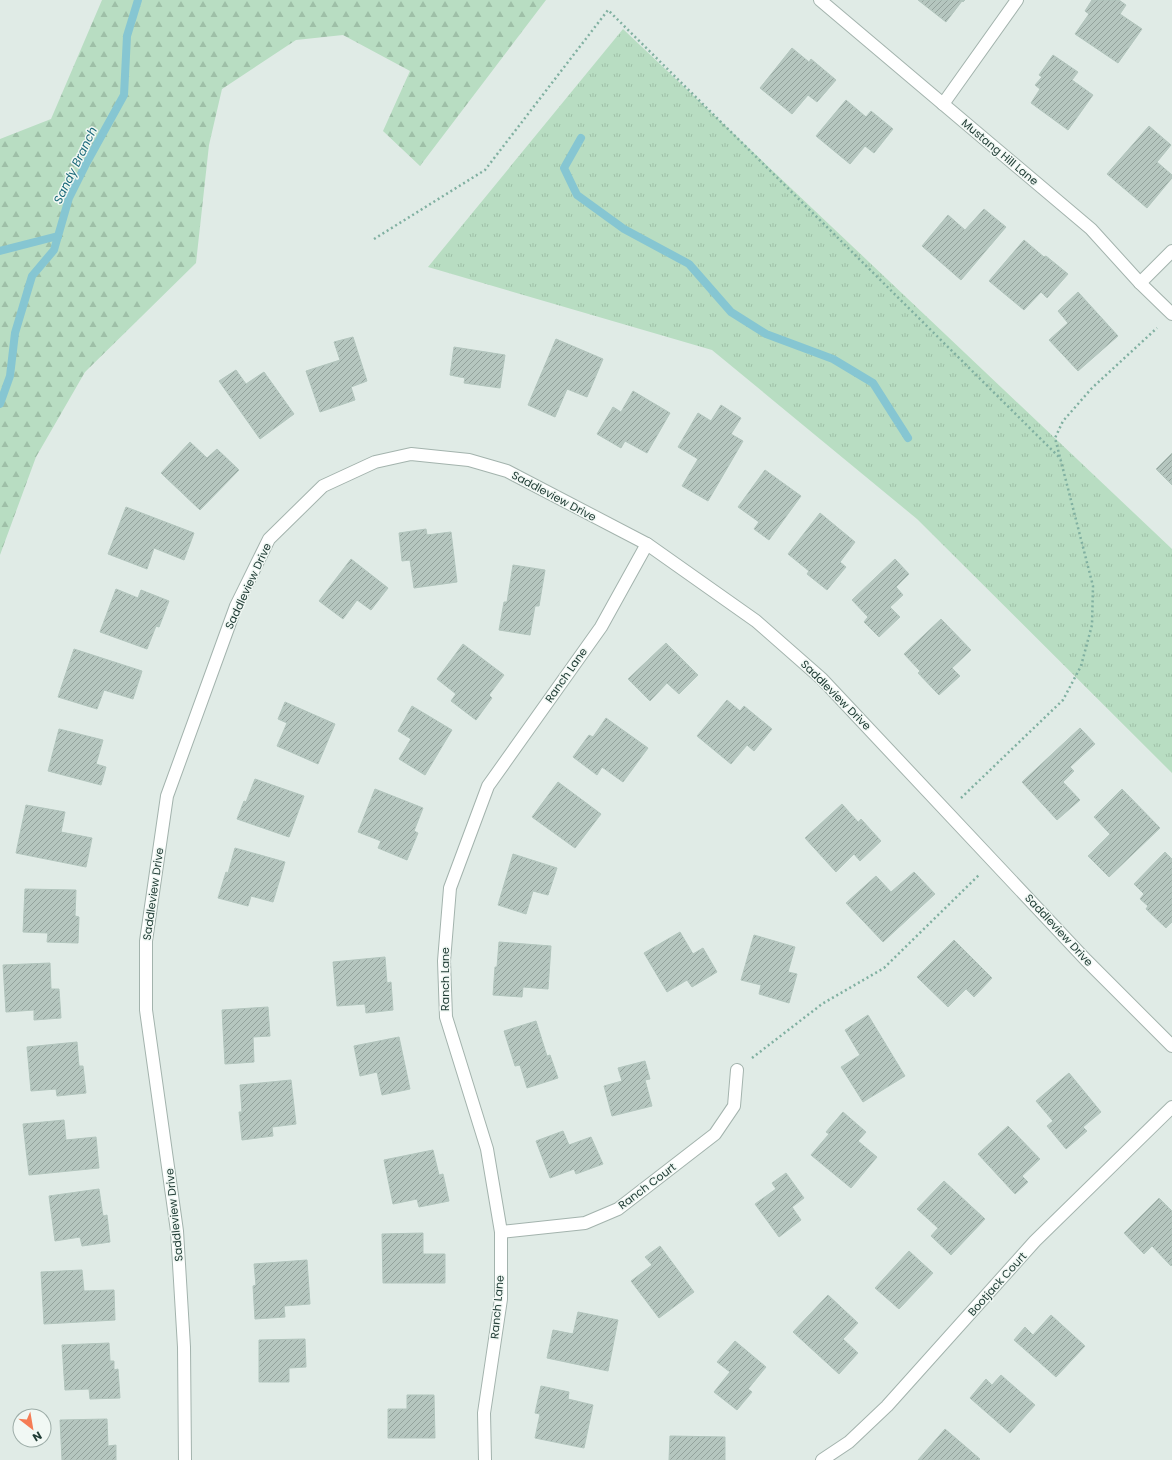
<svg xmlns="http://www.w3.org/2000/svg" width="1172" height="1460" font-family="Poppins,sans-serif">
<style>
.grass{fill:url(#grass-tufts)}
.forest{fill:url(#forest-firs)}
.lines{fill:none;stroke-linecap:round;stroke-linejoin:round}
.stream{stroke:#86c6d2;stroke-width:8}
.building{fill:url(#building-hatch);stroke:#b2c5bd}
.minor-casing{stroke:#a3b3ad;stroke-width:14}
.path{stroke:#80b0a1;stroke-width:2.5;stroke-dasharray:2 3;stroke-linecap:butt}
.minor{stroke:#fff;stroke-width:12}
.labels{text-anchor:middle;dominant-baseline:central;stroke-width:3;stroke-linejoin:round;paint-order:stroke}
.street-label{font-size:11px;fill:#203c35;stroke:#f1f8f4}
.water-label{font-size:12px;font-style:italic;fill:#1a6979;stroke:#f1f8f4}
</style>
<defs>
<pattern id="grass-tufts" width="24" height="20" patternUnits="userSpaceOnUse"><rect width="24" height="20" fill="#b8ddc2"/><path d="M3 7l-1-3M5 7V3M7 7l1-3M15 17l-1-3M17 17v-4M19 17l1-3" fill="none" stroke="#9ebfa7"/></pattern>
<pattern id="forest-firs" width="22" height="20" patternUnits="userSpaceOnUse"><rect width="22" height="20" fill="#b8ddc2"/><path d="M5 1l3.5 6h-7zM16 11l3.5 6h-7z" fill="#9ebfa7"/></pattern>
<pattern id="building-hatch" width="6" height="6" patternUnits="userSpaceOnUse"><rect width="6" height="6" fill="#b5c6bf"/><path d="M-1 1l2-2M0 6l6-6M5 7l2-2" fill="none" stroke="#93a29c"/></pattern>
</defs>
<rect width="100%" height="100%" fill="#e0ebe6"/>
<polygon class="grass" points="623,29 1172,549 1172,773 917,519 712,350 428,267"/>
<polygon class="forest" points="102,0 546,0 420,166 383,131 410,71 343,35 296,40 222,89 209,145 196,263 85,372 36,457 0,555 0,139 51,119"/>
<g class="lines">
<g class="stream">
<polyline points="581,138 564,168 577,195 624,229 689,264 731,312 766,334 833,359 873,383 908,438"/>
<polyline points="0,251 58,236"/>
<polyline points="0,404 10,376 15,333 32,276 54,250 69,198 87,162 124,95 127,36 138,0"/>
</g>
</g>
<g class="building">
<polygon points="918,0 965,0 963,2 962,1 946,22"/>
<polygon points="1092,0 1119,0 1126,5 1120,14 1142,29 1118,63 1075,34 1089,14 1085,11"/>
<polygon points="792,48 809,62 811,59 836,80 817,102 808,95 792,114 760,88"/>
<polygon points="1053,55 1078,72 1072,80 1093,95 1068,130 1031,103 1040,89 1035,85 1042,77 1039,75"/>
<polygon points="846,100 866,117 871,111 893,129 874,153 865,146 850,164 816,136"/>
<polygon points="1149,126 1171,145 1157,162 1172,175 1172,178 1147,208 1107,174"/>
<polygon points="984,209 1006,227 961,280 922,246 948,215 965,230"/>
<polygon points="1024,240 1044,257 1046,256 1068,274 1047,298 1041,292 1024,310 989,281"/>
<polygon points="1078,292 1118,336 1078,371 1049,340 1068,323 1058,311"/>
<polygon points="353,337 367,381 351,387 355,400 320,412 306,371 340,360 334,342"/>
<polygon points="556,339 603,359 587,397 567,389 555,417 528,405"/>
<polygon points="454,347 505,355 500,388 464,383 465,378 450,375"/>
<polygon points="236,370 246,384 264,372 294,414 260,439 219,381"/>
<polygon points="633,391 670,413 647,453 625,441 621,448 597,434 613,407 621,412"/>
<polygon points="721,405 741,418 731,434 743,441 708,501 682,486 698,459 678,447 698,413 711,421"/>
<polygon points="190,442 207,458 217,449 239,470 200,510 161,473"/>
<polygon points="1172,453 1172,485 1156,469"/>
<polygon points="765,470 801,496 769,540 754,529 759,522 738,507"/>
<polygon points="126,507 194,533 184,560 154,548 147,569 108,554"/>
<polygon points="820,513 855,542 840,562 846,567 827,590 807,574 809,571 788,554"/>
<polygon points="426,529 427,535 451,532 457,582 414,588 410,560 402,561 399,533"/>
<polygon points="351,559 388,588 371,610 357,600 343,619 319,601"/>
<polygon points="895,559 909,574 896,587 903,595 890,607 900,617 879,637 864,622 868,617 852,600"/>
<polygon points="513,565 545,570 539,606 535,606 530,635 499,630 504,602 507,602"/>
<polygon points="116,589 138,598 141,590 169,601 159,627 156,626 147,649 100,632"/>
<polygon points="941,619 971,650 952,668 960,676 939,695 918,673 920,671 904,654"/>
<polygon points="666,643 698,675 679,694 667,683 650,701 628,679"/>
<polygon points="463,644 504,675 489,695 492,698 476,720 451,701 456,694 437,679"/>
<polygon points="74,649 142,671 133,699 104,690 97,709 58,697"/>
<polygon points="727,700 740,711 744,706 772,729 754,751 747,745 731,764 697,736"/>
<polygon points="285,702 335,724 318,764 277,746 287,723 278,719"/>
<polygon points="412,706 452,730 425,775 399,759 411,739 398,731"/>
<polygon points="606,718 648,748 623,782 602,767 597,775 573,757 589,735 593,737"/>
<polygon points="1080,728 1095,744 1070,767 1074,771 1063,782 1080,800 1057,820 1022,782"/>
<polygon points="59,729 103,740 96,764 106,767 101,785 48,771"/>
<polygon points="255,779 304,796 289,837 237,819 244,801 246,802"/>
<polygon points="558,782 601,814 575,848 532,817"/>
<polygon points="375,789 423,808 414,831 418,833 407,860 378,848 381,841 358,832"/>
<polygon points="1122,789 1160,828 1109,877 1088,856 1110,834 1094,817"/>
<polygon points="842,804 858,822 861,819 881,841 860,861 854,854 836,872 805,838"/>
<polygon points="26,805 65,812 61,832 92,838 86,867 16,853"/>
<polygon points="235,848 285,862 273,902 251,896 248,906 218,898 226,872 228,873"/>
<polygon points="1165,852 1172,859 1172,922 1166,928 1146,909 1148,906 1140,899 1144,894 1134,884"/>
<polygon points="513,854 557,868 548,895 533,891 526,914 498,905"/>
<polygon points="914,872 935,894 883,942 846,903 876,876 891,892"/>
<polygon points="25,889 76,890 75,916 79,917 78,943 47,942 48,933 23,932"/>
<polygon points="680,932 693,954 703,948 717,972 692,987 687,980 667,992 644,953"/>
<polygon points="754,935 795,947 788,972 797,974 789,1003 759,994 761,985 741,980"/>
<polygon points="954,940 992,978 974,997 966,989 948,1007 917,977"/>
<polygon points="499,942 551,946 548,989 523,987 522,997 493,995 495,967 497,967"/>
<polygon points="385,957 387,983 391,982 393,1010 366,1013 365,1004 337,1006 333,962"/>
<polygon points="50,963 51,989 59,989 61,1018 34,1020 34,1010 6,1012 3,965"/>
<polygon points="268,1007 270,1036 253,1037 254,1062 225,1064 222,1010"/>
<polygon points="868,1015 905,1076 863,1102 841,1067 860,1055 845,1030"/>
<polygon points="536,1021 547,1056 550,1055 558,1078 527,1088 520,1065 515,1066 504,1031"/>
<polygon points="399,1037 410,1089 382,1095 377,1072 360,1076 354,1046"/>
<polygon points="77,1042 79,1066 83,1066 86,1093 57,1096 56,1089 31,1091 27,1047"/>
<polygon points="645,1061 650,1079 645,1080 652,1106 612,1116 604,1086 622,1081 618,1068"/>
<polygon points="1069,1073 1101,1112 1083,1127 1087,1131 1066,1149 1047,1126 1053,1121 1036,1101"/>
<polygon points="291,1080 296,1124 272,1127 273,1136 242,1140 239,1112 242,1112 240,1085"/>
<polygon points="843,1112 866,1132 858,1141 877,1157 851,1188 811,1155 829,1134 826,1132"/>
<polygon points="64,1120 66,1140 96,1137 99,1168 29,1175 23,1124"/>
<polygon points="1008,1126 1040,1159 1022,1176 1028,1182 1015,1194 978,1154"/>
<polygon points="563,1131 569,1145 591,1137 603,1164 576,1174 574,1169 550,1178 536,1141"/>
<polygon points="433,1150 439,1175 443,1174 449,1201 419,1207 417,1199 393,1204 384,1160"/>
<polygon points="786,1173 804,1198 792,1207 801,1220 779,1237 755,1204 776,1189 772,1183"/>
<polygon points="944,1181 985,1219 951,1255 931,1236 938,1228 917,1209"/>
<polygon points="99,1189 103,1216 107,1215 110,1242 82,1246 80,1237 55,1241 49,1196"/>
<polygon points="1159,1198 1172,1211 1172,1265 1171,1266 1152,1246 1144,1254 1124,1233"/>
<polygon points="423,1233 423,1254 445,1254 445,1283 383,1283 382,1234"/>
<polygon points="660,1246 694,1292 659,1318 631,1281 652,1265 645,1257"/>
<polygon points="909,1251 933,1273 899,1309 875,1288"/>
<polygon points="307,1260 310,1304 284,1306 285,1317 255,1319 253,1286 256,1285 254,1264"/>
<polygon points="82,1270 84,1291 114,1290 115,1320 44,1324 41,1272"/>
<polygon points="828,1295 858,1323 843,1339 858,1353 839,1374 793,1332"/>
<polygon points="578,1312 618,1320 608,1371 547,1358 553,1330 573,1334"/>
<polygon points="1051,1315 1085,1346 1056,1377 1014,1340 1025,1327 1033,1335"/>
<polygon points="305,1339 306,1367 289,1368 289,1382 259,1382 259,1340"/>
<polygon points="735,1341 766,1367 748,1389 752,1392 737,1410 714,1392 730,1372 717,1362"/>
<polygon points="109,1343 110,1361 114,1361 114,1370 118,1369 120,1398 90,1399 89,1389 65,1390 62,1345"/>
<polygon points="1001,1375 1035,1405 1010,1433 970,1398 986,1379 992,1385"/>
<polygon points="541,1386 569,1392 568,1399 593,1405 584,1448 535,1438 540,1414 535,1413"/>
<polygon points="407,1395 434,1395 435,1438 388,1438 388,1409 407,1409"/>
<polygon points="107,1419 108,1446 116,1445 116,1460 62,1460 60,1420"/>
<polygon points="945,1429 980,1459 979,1460 918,1460"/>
<polygon points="670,1436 725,1437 725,1460 669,1460"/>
</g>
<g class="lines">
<defs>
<g id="minor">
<polyline points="820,0 1091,229 1140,283 1172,314"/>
<polyline points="943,104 1017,0"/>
<polyline points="1140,283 1172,251"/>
<polyline points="501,1232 585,1223 618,1209 715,1134 734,1106 737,1070"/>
<polyline points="185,1460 184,1347 177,1231 146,1010 146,941 167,796 236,606 269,539 323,486 375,462 411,454 469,460 507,471 647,544 756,621 822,679 1086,960 1172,1046"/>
<polyline points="485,1460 484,1413 501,1299 501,1232 487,1149 446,1017 444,961 450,888 488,786 601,627 647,544"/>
<polyline points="822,1460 849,1442 887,1406 1035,1241 1172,1107"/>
</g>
</defs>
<use href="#minor" class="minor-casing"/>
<g class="path">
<polyline points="374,239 485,170 608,10 1061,459"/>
<polyline points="961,798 1063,700 1081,666 1092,625 1093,586 1055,438 1063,421 1092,388 1157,328"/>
<polyline points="752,1058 822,1004 884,968 979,875"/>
</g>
<use href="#minor" class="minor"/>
</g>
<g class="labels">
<g class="street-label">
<text transform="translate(1000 152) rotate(40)">Mustang Hill Lane</text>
<text transform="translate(554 496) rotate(28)">Saddleview Drive</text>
<text transform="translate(248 586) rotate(-65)">Saddleview Drive</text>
<text transform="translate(566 675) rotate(-55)">Ranch Lane</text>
<text transform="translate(836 695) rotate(45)">Saddleview Drive</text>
<text transform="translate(153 894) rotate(-82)">Saddleview Drive</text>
<text transform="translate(1059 930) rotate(47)">Saddleview Drive</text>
<text transform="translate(445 979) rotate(-90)">Ranch Lane</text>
<text transform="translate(647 1186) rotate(-37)">Ranch Court</text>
<text transform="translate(174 1215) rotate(-96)">Saddleview Drive</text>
<text transform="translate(997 1284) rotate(-48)">Bootjack Court</text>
<text transform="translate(497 1307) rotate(-85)">Ranch Lane</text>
</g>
<g class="water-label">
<text transform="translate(75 165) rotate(-64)">Sandy Branch</text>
</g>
</g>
<g transform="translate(32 1428) rotate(149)"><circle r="19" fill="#f1f8f4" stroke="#9dada8"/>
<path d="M0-3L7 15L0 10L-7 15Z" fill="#f57c55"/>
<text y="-6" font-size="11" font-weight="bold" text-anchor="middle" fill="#203c35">N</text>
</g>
</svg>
